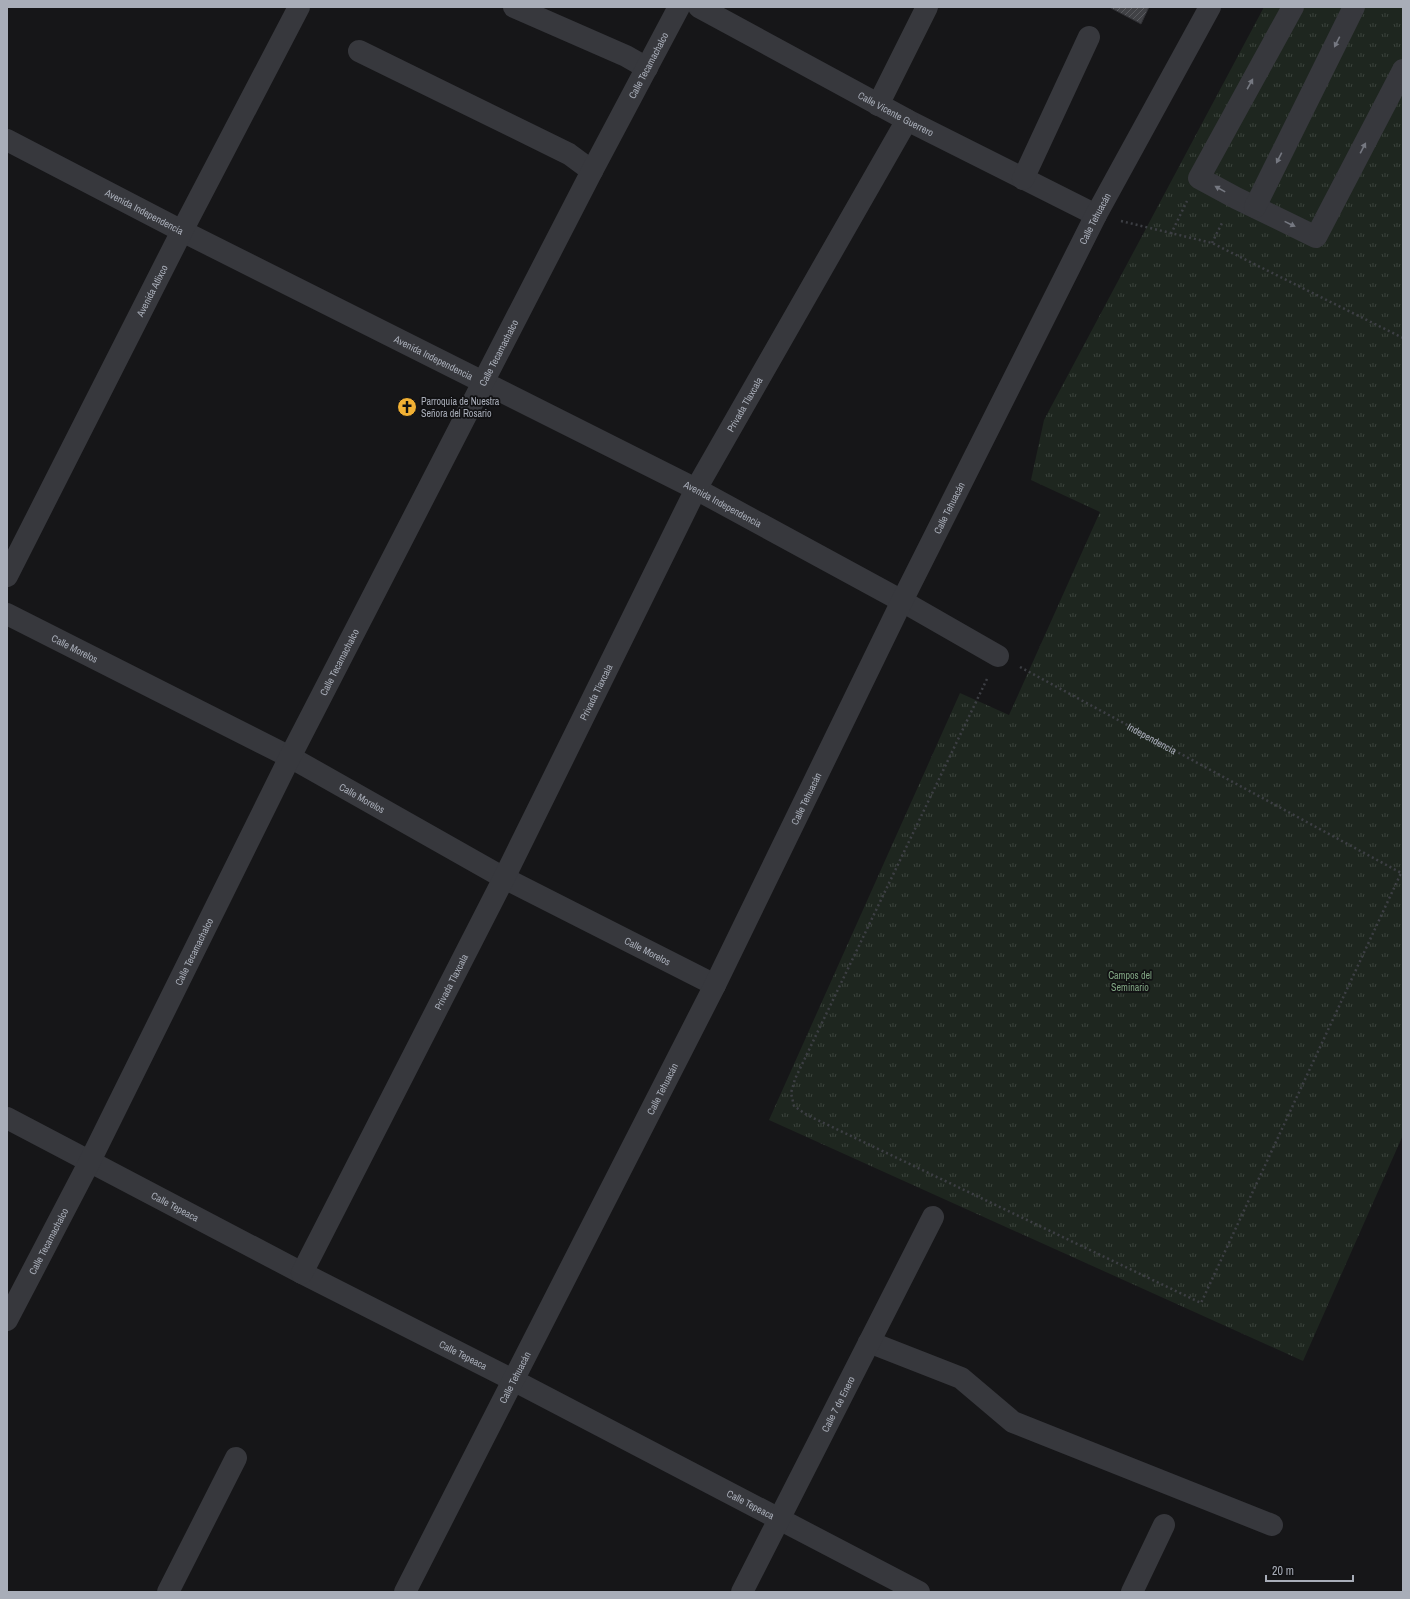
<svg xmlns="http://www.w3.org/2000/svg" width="1410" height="1599" font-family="'Archivo Narrow',sans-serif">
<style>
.grass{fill:url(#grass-tufts)}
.building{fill:url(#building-hatch);stroke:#303034}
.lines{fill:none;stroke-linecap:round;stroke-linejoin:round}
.path{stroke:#3d3f44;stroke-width:2.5;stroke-dasharray:2 3;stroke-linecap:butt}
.minor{stroke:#37383d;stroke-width:22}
.oneway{fill:#757881}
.labels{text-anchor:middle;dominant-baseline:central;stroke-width:3.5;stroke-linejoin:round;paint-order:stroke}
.street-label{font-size:10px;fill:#a8adb8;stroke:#111113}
.poi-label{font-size:10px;fill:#a8adb8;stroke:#111113;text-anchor:start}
.park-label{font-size:10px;fill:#7fa381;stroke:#111113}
</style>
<defs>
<pattern id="grass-tufts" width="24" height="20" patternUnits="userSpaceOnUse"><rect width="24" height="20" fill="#1e261f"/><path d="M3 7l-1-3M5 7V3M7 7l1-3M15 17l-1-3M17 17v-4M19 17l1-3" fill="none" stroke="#3c433d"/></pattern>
<pattern id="building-hatch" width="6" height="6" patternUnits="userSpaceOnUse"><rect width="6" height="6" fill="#404145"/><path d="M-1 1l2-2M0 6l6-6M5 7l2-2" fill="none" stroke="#595a5e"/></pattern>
</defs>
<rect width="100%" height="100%" fill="#161618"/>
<polygon class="grass" points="1264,7 1403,7 1403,1135 1303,1361 769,1120 960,693 1009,715 1100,512 1031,480 1044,420"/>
<polygon class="building" points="1109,7 1149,7 1141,24"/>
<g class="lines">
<g class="path">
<polyline points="1121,221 1212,243 1403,338"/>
<polyline points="1171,234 1187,201"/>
<polyline points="1212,243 1223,221"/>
<path id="s1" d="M1020,667L1403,874"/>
<polyline points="987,679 795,1079 791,1093 794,1106 807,1115 1201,1303 1401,873"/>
</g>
<g class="minor">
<polyline points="514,7 626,56 647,68"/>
<path id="s2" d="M699,7L907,120L1096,215"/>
<polyline points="1293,7 1199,178 1236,198 1316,237 1403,70"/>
<polyline points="359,51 569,154 592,171"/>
<polyline points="878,105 927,7"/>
<path id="s3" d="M7,140L182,231L696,489L902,601L998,656"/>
<polyline points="1023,179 1089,37"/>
<polyline points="1255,207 1354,7"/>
<path id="s4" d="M7,576L182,231L299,7"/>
<path id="s5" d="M7,614L290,757L504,878L715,985"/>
<path id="s6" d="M7,1118L302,1273L513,1380L919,1592"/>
<path id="s7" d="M302,1273L504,878L696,489L907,120"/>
<path id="s8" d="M7,1320L90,1161L290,757L592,171L679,7"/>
<polyline points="869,1342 961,1378 1013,1422 1272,1525"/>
<polyline points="168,1592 236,1458"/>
<path id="s9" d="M405,1592L715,985L902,601L1096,215L1210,7"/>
<path id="s10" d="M742,1592L933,1217"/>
<polyline points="1132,1592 1164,1525"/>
</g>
</g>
<defs><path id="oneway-solid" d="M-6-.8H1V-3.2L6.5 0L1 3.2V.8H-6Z"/></defs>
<g class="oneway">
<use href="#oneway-solid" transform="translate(1337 42) rotate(117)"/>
<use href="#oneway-solid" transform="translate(1250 84) rotate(-61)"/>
<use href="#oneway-solid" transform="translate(1363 148) rotate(-62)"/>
<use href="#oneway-solid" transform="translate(1279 158) rotate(117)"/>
<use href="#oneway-solid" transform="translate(1220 189) rotate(-151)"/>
<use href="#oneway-solid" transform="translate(1290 224) rotate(26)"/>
</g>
<defs>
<symbol id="church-disc" viewBox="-11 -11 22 22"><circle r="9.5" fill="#f2b134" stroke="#111113"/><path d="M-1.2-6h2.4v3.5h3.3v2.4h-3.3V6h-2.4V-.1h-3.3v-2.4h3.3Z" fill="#111"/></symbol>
</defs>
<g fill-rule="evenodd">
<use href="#church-disc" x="396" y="396" width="22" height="22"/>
</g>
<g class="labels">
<g class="street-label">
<text stroke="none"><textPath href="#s8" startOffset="1409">Calle Tecamachalco</textPath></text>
<text stroke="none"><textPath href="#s2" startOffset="224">Calle Vicente Guerrero</textPath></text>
<text stroke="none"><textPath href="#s3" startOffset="155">Avenida Independencia</textPath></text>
<text stroke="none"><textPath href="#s9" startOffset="1537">Calle Tehuacán</textPath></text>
<text stroke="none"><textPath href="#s4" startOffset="320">Avenida Atlixco</textPath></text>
<text stroke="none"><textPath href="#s8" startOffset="1085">Calle Tecamachalco</textPath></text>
<text stroke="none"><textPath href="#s3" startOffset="479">Avenida Independencia</textPath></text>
<text stroke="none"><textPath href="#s7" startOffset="975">Privada Tlaxcala</textPath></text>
<text stroke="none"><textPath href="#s3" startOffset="803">Avenida Independencia</textPath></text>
<text stroke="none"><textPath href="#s9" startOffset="1213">Calle Tehuacán</textPath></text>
<text stroke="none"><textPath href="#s5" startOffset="76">Calle Morelos</textPath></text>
<text stroke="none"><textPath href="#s8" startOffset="737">Calle Tecamachalco</textPath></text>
<text stroke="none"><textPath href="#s7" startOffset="651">Privada Tlaxcala</textPath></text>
<text stroke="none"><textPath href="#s1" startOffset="150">Independencia</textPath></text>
<text stroke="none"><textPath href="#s5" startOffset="400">Calle Morelos</textPath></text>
<text stroke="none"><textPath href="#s9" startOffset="889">Calle Tehuacán</textPath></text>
<text stroke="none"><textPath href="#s8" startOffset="413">Calle Tecamachalco</textPath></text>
<text stroke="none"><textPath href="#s5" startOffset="724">Calle Morelos</textPath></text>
<text stroke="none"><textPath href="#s7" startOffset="327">Privada Tlaxcala</textPath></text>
<text stroke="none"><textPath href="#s9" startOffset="565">Calle Tehuacán</textPath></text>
<text stroke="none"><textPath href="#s6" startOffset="190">Calle Tepeaca</textPath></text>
<text stroke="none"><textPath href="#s8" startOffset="89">Calle Tecamachalco</textPath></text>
<text stroke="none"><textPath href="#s6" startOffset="514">Calle Tepeaca</textPath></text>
<text stroke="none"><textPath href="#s9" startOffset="241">Calle Tehuacán</textPath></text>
<text stroke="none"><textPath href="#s10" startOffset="211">Calle 7 de Enero</textPath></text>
<text stroke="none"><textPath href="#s6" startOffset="838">Calle Tepeaca</textPath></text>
</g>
<g class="poi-label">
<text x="421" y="401">Parroquia de Nuestra<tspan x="421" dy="12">Señora del Rosario</tspan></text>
</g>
<g class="park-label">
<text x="1130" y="975">Campos del<tspan x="1130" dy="12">Seminario</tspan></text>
</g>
</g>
<rect width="1410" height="1599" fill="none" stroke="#a8adb8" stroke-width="16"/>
<path d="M1266 1575v6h87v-6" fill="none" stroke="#a8adb8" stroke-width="2"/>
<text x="1272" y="1575" font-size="12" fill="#a8adb8" stroke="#111113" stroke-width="3" paint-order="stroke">20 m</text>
</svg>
